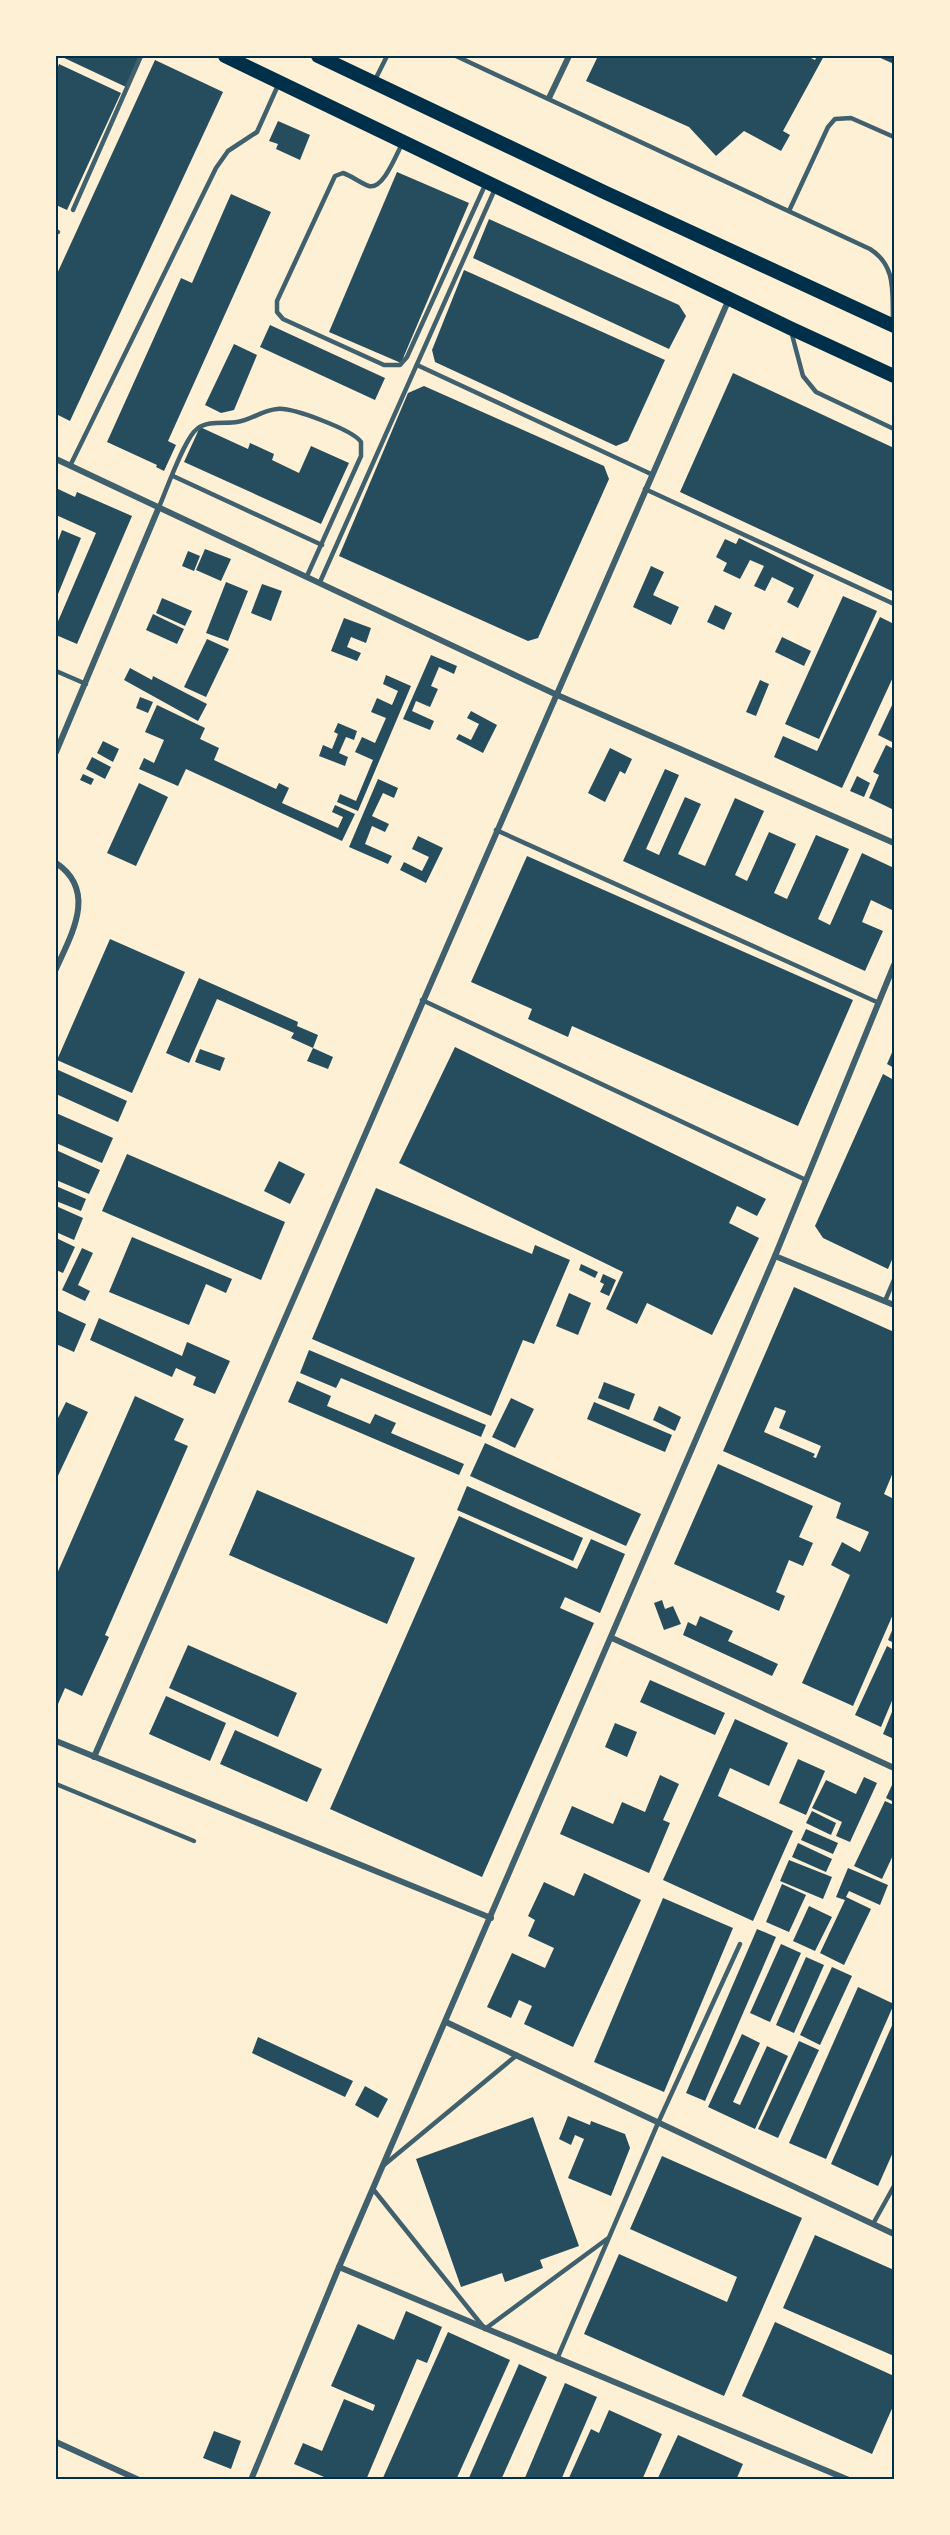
<svg xmlns="http://www.w3.org/2000/svg" width="950" height="2535" font-family="Jost,sans-serif">
<style>
.building{fill:#264d5e;fill-rule:evenodd}
.lines{fill:none;stroke-linecap:round;stroke-linejoin:round}
.service{stroke:#3f606c;stroke-width:4.5}
.minor{stroke:#3f606c;stroke-width:6}
.primary{stroke:#003049;stroke-width:14}
.neatline{fill:none;stroke:#003049;stroke-width:2}
</style>
<rect width="100%" height="100%" fill="#fdf0d5"/>
<g class="building">
<polygon points="60,56 141,56 126,87"/>
<polygon points="598,56 807,56 815,60 817,56 824,56 783,131 790,135 781,151 744,131 716,156 689,127 586,81"/>
<polygon points="876,56 894,56 894,64"/>
<polygon points="155,60 223,92 70,421 56,414 56,276"/>
<polygon points="59,64 121,93 67,210 56,205 56,72"/>
<polygon points="278,121 310,135 300,160 276,149 278,144 269,141"/>
<polygon points="397,172 469,203 401,363 329,332"/>
<polygon points="231,194 271,212 168,441 176,445 164,471 156,467 157,465 107,442 181,278 192,283"/>
<polygon points="489,219 679,305 686,316 669,349 473,258"/>
<polygon points="464,270 665,360 628,441 616,446 435,362 432,350"/>
<polygon points="270,325 385,378 375,400 260,347"/>
<polygon points="234,344 257,355 234,410 221,413 205,405"/>
<polygon points="733,373 894,448 894,592 680,492"/>
<polygon points="424,386 604,466 609,479 538,638 528,641 339,556 408,393"/>
<polygon points="200,427 248,449 250,443 274,454 272,460 299,473 311,446 349,463 321,524 184,462"/>
<polygon points="56,488 75,497 77,492 132,516 77,644 56,635 56,626 96,533 56,515"/>
<polygon points="62,530 81,538 56,599 56,546"/>
<polygon points="739,538 814,575 798,608 787,602 794,588 772,577 765,591 754,586 764,566 750,560 740,579 723,571 727,563 716,557 725,539 736,544"/>
<polygon points="205,549 231,559 221,581 196,570"/>
<polygon points="188,551 200,556 194,571 182,566"/>
<polygon points="651,566 664,572 653,595 679,607 671,625 633,607"/>
<polygon points="226,582 248,591 228,641 206,633"/>
<polygon points="262,584 282,591 271,621 251,613"/>
<polygon points="843,596 877,611 819,739 785,724"/>
<polygon points="162,598 192,611 185,626 156,613"/>
<polygon points="715,605 732,613 724,630 707,622"/>
<polygon points="153,614 184,629 177,644 146,630"/>
<polygon points="880,617 894,624 894,675 842,788 774,757 783,736 817,751"/>
<polygon points="344,618 371,628 366,643 351,637 347,647 361,653 357,661 331,651"/>
<polygon points="782,637 811,651 804,666 775,652"/>
<polygon points="207,639 229,649 206,697 184,687"/>
<polygon points="431,655 457,666 454,674 439,667 431,686 438,689 430,707 416,701 412,711 434,721 430,730 403,719"/>
<polygon points="130,668 152,680 153,676 207,704 198,721 124,680"/>
<polygon points="386,675 411,686 358,811 337,802 340,794 356,801 373,760 355,752 362,737 375,743 386,718 371,712 377,698 392,705 398,691 383,684"/>
<polygon points="760,680 769,684 756,716 746,712"/>
<polygon points="140,697 153,702 148,713 136,708"/>
<polygon points="894,701 894,743 878,735"/>
<polygon points="157,705 205,728 200,739 219,748 214,760 276,789 279,783 289,788 282,803 338,828 343,817 332,812 335,805 355,814 342,841 186,769 178,786 139,769 144,758 154,763 164,740 145,732"/>
<polygon points="471,711 497,725 483,753 456,739 459,734 471,740 479,724 467,718"/>
<polygon points="338,723 357,731 354,740 346,737 339,753 348,757 345,766 319,756 323,745 332,749 338,734 334,732"/>
<polygon points="103,741 119,749 113,762 97,753"/>
<polygon points="886,745 894,749 894,810 869,798 879,775 873,772"/>
<polygon points="610,748 632,759 625,774 620,771 605,802 588,793"/>
<polygon points="92,757 111,767 105,779 86,769"/>
<polygon points="665,769 679,775 646,849 659,855 685,797 701,804 678,854 705,866 735,798 764,811 735,875 747,881 769,832 796,844 774,893 787,899 816,835 849,849 818,919 830,925 862,853 894,868 894,905 892,910 871,900 862,922 883,931 865,971 623,861"/>
<polygon points="83,774 94,779 91,785 80,780"/>
<polygon points="857,776 870,783 864,797 850,791"/>
<polygon points="378,779 398,788 394,798 383,793 372,816 389,824 385,832 372,826 365,844 392,856 388,864 349,847"/>
<polygon points="139,783 168,797 136,866 107,853"/>
<polygon points="418,836 443,848 426,883 400,870 404,862 422,871 429,857 412,849"/>
<polygon points="527,856 853,1000 798,1126 572,1026 568,1037 528,1019 532,1009 471,982"/>
<polygon points="110,939 185,972 132,1093 57,1060"/>
<polygon points="199,978 298,1022 297,1026 318,1035 313,1048 291,1038 294,1033 217,999 189,1063 166,1053"/>
<polygon points="455,1047 766,1199 757,1216 737,1206 729,1223 759,1238 712,1335 647,1303 637,1324 606,1309 623,1272 399,1163"/>
<polygon points="313,1048 333,1057 328,1069 307,1061"/>
<polygon points="894,1048 894,1068 887,1064"/>
<polygon points="200,1049 225,1058 220,1071 195,1062"/>
<polygon points="56,1069 127,1101 118,1122 56,1094"/>
<polygon points="883,1074 894,1080 894,1255 888,1269 823,1238 815,1226"/>
<polygon points="56,1113 113,1138 102,1163 56,1143"/>
<polygon points="56,1150 100,1170 89,1194 56,1180"/>
<polygon points="127,1154 285,1222 261,1280 102,1211"/>
<polygon points="279,1161 305,1174 290,1204 264,1191"/>
<polygon points="56,1186 86,1199 81,1211 56,1201"/>
<polygon points="376,1188 532,1254 535,1245 570,1260 534,1344 523,1340 491,1416 312,1339"/>
<polygon points="56,1206 83,1218 74,1240 56,1232"/>
<polygon points="132,1237 232,1279 226,1293 206,1284 189,1325 109,1292"/>
<polygon points="56,1238 75,1247 63,1273 56,1270"/>
<polygon points="82,1248 93,1253 78,1285 90,1291 85,1301 62,1290"/>
<polygon points="581,1264 598,1272 595,1278 579,1270"/>
<polygon points="603,1274 616,1280 609,1296 600,1292 604,1284 600,1282"/>
<path d="M794,1287L894,1332V1470L884,1494L894,1499V1612L853,1706L802,1683L850,1575L831,1565L842,1542L860,1552L869,1532L836,1518L841,1503L723,1451ZM775,1407L786,1411L779,1428L821,1446L816,1458L813,1457L815,1454L764,1432Z"/>
<polygon points="569,1293 591,1303 578,1335 556,1326"/>
<polygon points="56,1310 86,1324 74,1352 56,1344"/>
<polygon points="99,1318 182,1356 187,1342 230,1361 215,1394 193,1385 196,1377 176,1368 172,1377 90,1340"/>
<polygon points="309,1350 486,1425 481,1437 341,1378 336,1388 300,1373"/>
<polygon points="297,1381 331,1396 327,1406 370,1424 375,1414 396,1423 391,1433 464,1464 459,1475 288,1402"/>
<polygon points="604,1382 635,1394 629,1410 598,1398"/>
<polygon points="135,1396 184,1419 174,1440 188,1446 105,1635 109,1637 82,1696 65,1688 58,1704 56,1703 56,1576"/>
<polygon points="511,1398 534,1409 515,1448 492,1437"/>
<polygon points="66,1402 88,1412 56,1480 56,1422"/>
<polygon points="594,1402 672,1435 665,1452 587,1419"/>
<polygon points="659,1406 681,1417 675,1431 653,1420"/>
<polygon points="485,1443 641,1514 626,1546 470,1476"/>
<polygon points="718,1464 813,1506 799,1537 813,1543 803,1566 789,1560 776,1592 785,1596 779,1611 674,1564"/>
<polygon points="467,1486 583,1538 573,1561 457,1510"/>
<polygon points="257,1490 415,1558 387,1624 229,1555"/>
<polygon points="459,1516 577,1569 591,1539 625,1554 600,1613 565,1597 560,1608 594,1623 482,1877 330,1809"/>
<polygon points="662,1600 665,1609 673,1606 681,1624 664,1630 654,1603"/>
<polygon points="700,1616 733,1631 728,1641 778,1664 772,1676 683,1635 688,1622 696,1626"/>
<polygon points="894,1626 894,1643 888,1640"/>
<polygon points="188,1645 297,1693 278,1737 169,1688"/>
<polygon points="887,1646 894,1650 894,1696 881,1727 855,1715"/>
<polygon points="650,1680 725,1713 715,1735 640,1702"/>
<polygon points="166,1696 226,1723 210,1761 149,1734"/>
<polygon points="894,1707 894,1739 883,1734"/>
<polygon points="735,1719 788,1743 769,1786 730,1768 718,1796 793,1831 753,1921 663,1880"/>
<polygon points="615,1723 637,1732 627,1757 605,1747"/>
<polygon points="235,1730 322,1769 307,1802 220,1764"/>
<polygon points="798,1759 825,1771 806,1815 779,1803"/>
<polygon points="660,1775 679,1784 663,1820 670,1823 649,1873 560,1834 572,1806 613,1824 622,1802 645,1812"/>
<polygon points="864,1777 877,1783 850,1842 836,1836 842,1822 812,1808 826,1780 856,1794"/>
<polygon points="892,1785 894,1786 894,1802 886,1798"/>
<polygon points="885,1801 894,1805 894,1853 882,1879 854,1866"/>
<polygon points="812,1811 836,1823 831,1835 806,1823"/>
<polygon points="806,1829 838,1843 833,1854 801,1840"/>
<polygon points="798,1843 832,1859 826,1872 792,1857"/>
<polygon points="789,1860 832,1877 823,1899 780,1881"/>
<polygon points="848,1868 888,1885 880,1905 849,1891 846,1897 871,1909 844,1965 820,1953 845,1900 836,1897"/>
<polygon points="584,1873 641,1900 573,2047 524,2024 532,2006 519,2000 511,2018 487,2007 512,1953 545,1968 554,1948 528,1936 535,1920 528,1916 544,1882 574,1896"/>
<polygon points="782,1884 806,1895 789,1932 766,1922"/>
<polygon points="663,1898 733,1928 664,2092 594,2062"/>
<polygon points="809,1906 832,1917 815,1951 793,1941"/>
<polygon points="757,1929 776,1937 705,2101 686,2093"/>
<polygon points="781,1944 801,1953 770,2022 750,2013"/>
<polygon points="806,1957 824,1965 794,2033 776,2025"/>
<polygon points="832,1967 852,1976 820,2045 800,2035"/>
<polygon points="858,1987 894,2004 826,2159 789,2143"/>
<polygon points="894,2021 894,2150 878,2186 831,2164"/>
<polygon points="742,2034 760,2043 733,2102 740,2105 767,2046 788,2056 755,2129 708,2107"/>
<polygon points="258,2037 353,2081 345,2097 252,2053"/>
<polygon points="799,2041 819,2050 778,2138 758,2129"/>
<polygon points="365,2086 388,2099 378,2118 355,2105"/>
<polygon points="568,2116 590,2125 591,2121 625,2134 630,2148 611,2196 568,2178 584,2139 575,2135 571,2145 559,2139"/>
<polygon points="533,2117 579,2246 540,2260 543,2268 505,2282 502,2273 461,2287 416,2159"/>
<polygon points="662,2156 802,2218 724,2396 584,2334 619,2254 727,2302 737,2277 630,2229"/>
<polygon points="815,2235 894,2270 894,2356 783,2308"/>
<polygon points="406,2311 442,2327 427,2363 417,2359 366,2480 331,2480 294,2464 303,2443 322,2451 344,2399 373,2411 375,2405 331,2386 358,2324 394,2340"/>
<polygon points="775,2322 894,2376 894,2404 872,2454 742,2396"/>
<polygon points="448,2332 510,2360 456,2480 382,2480"/>
<polygon points="519,2364 547,2377 501,2480 468,2480"/>
<polygon points="565,2383 597,2397 561,2480 524,2480"/>
<polygon points="609,2410 662,2434 642,2480 568,2480 591,2429 599,2433"/>
<polygon points="214,2431 241,2441 231,2469 203,2458"/>
<polygon points="678,2435 743,2464 736,2480 657,2480"/>
</g>
<g class="lines">
<g class="service">
<path d="M456,56L870,249C897,266 892,293 893,322"/>
<polyline points="375,80 387,56"/>
<path d="M402,144C396,155 383,190 369,186C360,183 352,176 343,173L335,176L277,301V312L283,319L384,365H400L407,357L486,183"/>
<polyline points="73,210 141,56"/>
<polyline points="789,211 828,127 835,119 851,118 894,137"/>
<polyline points="56,231 58,232"/>
<polyline points="791,331 803,376 816,392 894,429"/>
<polyline points="417,365 651,474"/>
<polyline points="70,466 216,168 228,151 257,132 279,83"/>
<polyline points="173,476 322,545"/>
<polyline points="645,489 894,604"/>
<path d="M159,507C166,491 185,437 197,429C208,420 225,424 237,422C251,420 263,410 277,409C292,407 353,430 361,442V456L307,576"/>
<polyline points="320,582 495,189"/>
<polyline points="56,671 86,684"/>
<polyline points="496,830 879,1003"/>
<polyline points="422,1000 806,1180"/>
<polyline points="885,1301 894,1280"/>
<polyline points="56,1784 194,1841"/>
<polyline points="384,2165 517,2055"/>
<polyline points="373,2189 485,2329 607,2239"/>
<polyline points="873,2224 894,2186"/>
<polyline points="557,2359 658,2123 740,1944"/>
</g>
<g class="minor">
<polyline points="549,98 569,56"/>
<polyline points="56,459 555,694 894,843"/>
<polyline points="56,752 159,507"/>
<path d="M56,863C98,891 71,935 56,969"/>
<polyline points="775,1256 894,1305"/>
<polyline points="612,1638 894,1768"/>
<polyline points="56,1741 491,1918"/>
<polyline points="94,1757 729,299"/>
<polyline points="446,2022 894,2234"/>
<polyline points="339,2267 849,2480"/>
<polyline points="56,2442 139,2480"/>
<polyline points="251,2480 339,2267 775,1256 894,965"/>
</g>
<g class="primary">
<polyline points="225,56 790,328 894,376"/>
<polyline points="318,56 604,192 894,326"/>
</g>
</g>
<rect width="950" height="2535" fill="none" stroke="#fdf0d5" stroke-width="114"/>
<rect x="57" y="57" width="836" height="2421" class="neatline"/>
</svg>
